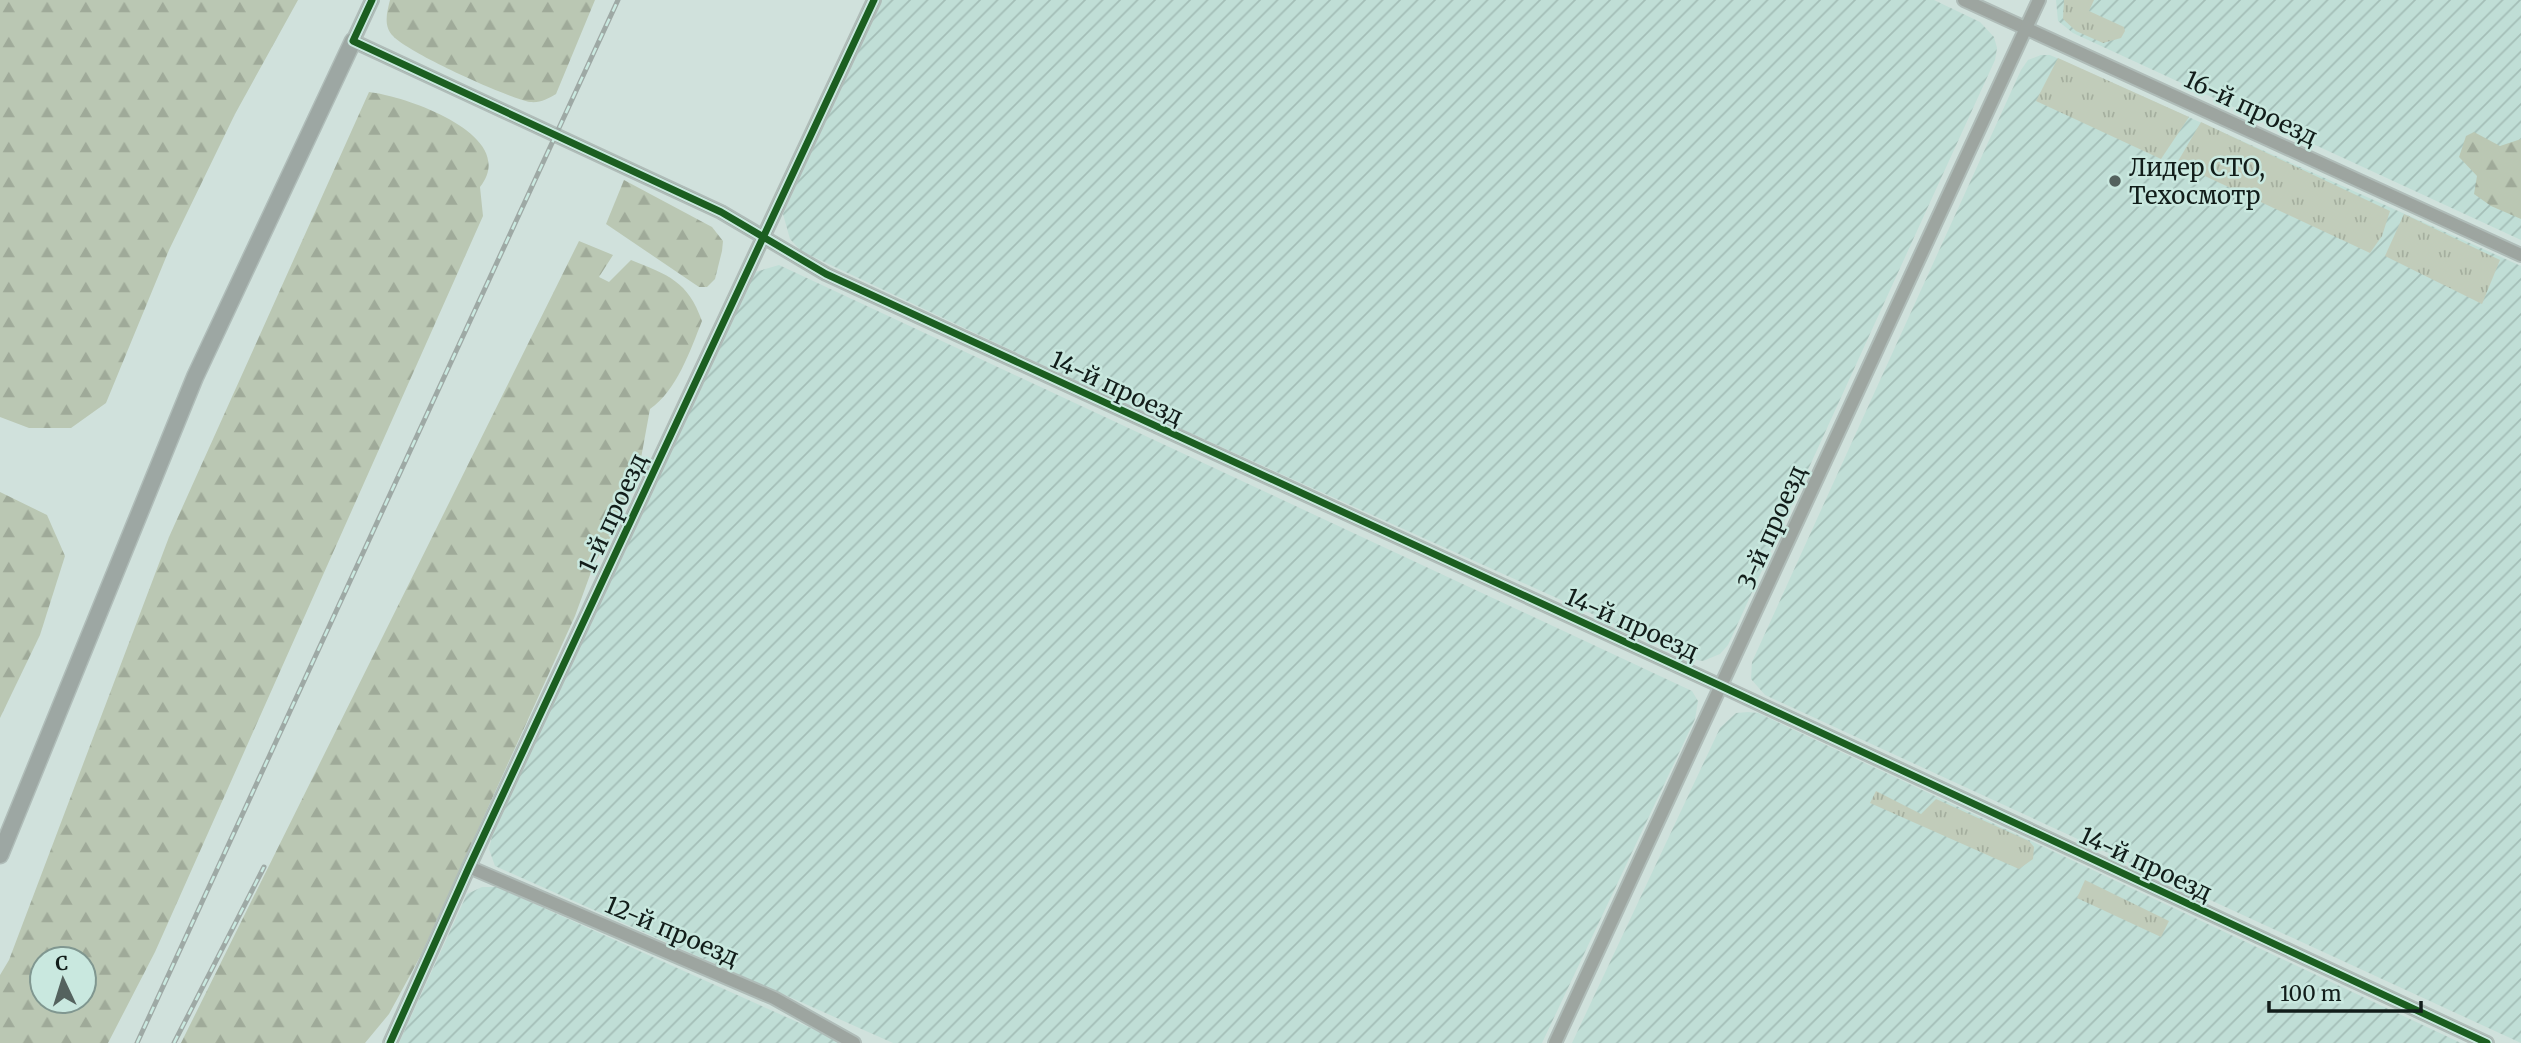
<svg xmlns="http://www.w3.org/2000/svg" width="2521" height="1043" font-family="Merriweather,serif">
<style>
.industrial{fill:url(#industrial-furrows)}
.grass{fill:url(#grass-tufts)}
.forest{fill:url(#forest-firs);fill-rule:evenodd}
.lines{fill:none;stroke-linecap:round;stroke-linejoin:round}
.minor-casing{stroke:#afbcb8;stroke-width:16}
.major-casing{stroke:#afbcb8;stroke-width:19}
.minor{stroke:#9da5a0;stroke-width:12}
.major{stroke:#9da7a3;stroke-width:16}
.rail-casing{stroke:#9ea9a5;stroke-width:5}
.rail{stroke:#c9e8df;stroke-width:2.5;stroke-dasharray:8;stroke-linecap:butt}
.cycleway-casing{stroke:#c9e8df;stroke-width:11}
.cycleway{stroke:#1b5e20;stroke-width:7}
.poi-dot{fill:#54625e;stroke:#c9e8df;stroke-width:2.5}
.labels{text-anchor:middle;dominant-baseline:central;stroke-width:5;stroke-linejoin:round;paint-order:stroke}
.street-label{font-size:24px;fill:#121d1a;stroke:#c9e8df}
.poi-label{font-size:24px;fill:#121d1a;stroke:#c9e8df;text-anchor:start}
</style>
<defs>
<pattern id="industrial-furrows" width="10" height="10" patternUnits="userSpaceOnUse" patternTransform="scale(1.75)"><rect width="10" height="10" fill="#c0ded6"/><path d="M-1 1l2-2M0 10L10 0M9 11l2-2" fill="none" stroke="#a4beb7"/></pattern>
<pattern id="grass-tufts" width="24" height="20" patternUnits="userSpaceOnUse" patternTransform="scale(1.75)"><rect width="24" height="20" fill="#c1ccba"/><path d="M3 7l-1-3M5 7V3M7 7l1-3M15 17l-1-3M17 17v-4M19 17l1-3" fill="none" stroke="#a5af9f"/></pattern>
<pattern id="forest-firs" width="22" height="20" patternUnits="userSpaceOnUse" patternTransform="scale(1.75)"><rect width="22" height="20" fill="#bac7b3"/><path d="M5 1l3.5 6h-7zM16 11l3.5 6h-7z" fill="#9faa99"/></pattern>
</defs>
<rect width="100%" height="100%" fill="#d0e1dc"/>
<g class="industrial">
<polygon points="880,0 1934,0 1980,22 1994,37 1997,48 1995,60 1728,645 1720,654 1703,661 1692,659 1117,400 801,251 790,239 783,214"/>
<polygon points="2056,0 2521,0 2521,240 2073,33 2058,21"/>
<polygon points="2041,55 2050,55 2521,266 2521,1043 1765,695 1751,679 1752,662 2021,70 2028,60"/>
<polygon points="779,265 1692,691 1698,701 1695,719 1542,1043 893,1043 495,866 489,849 492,836 597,606 755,272"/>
<polygon points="1748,712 1758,713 2461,1043 1572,1043 1720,728 1736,713"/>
<polygon points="482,887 497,887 844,1043 399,1043 467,894"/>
</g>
<g class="grass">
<polygon points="2064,0 2094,0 2089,11 2124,27 2125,31 2121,38 2103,43 2076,31 2063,19"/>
<polygon points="2058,58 2189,117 2161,159 2036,101"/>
<polygon points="2201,122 2390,211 2382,236 2370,253 2177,163"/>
<polygon points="2404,214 2500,260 2482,304 2385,256"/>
<polygon points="1876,791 1921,814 1936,799 2029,841 2034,847 2033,859 2019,869 1870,803"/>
<polygon points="2085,880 2169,921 2161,937 2077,898"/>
</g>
<g class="forest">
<polygon points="0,0 298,0 235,114 169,250 106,403 71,428 29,428 0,417"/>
<path d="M390,0H595L556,94C547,99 541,103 530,102C506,97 410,54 393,36C383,26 387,12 390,0Z"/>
<path d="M369,92C405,96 521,135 480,187L483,216L155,952L108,1043H0V975L9,960L169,537ZM42,959H84V1001H42Z"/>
<polygon points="2474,132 2500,146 2521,139 2521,219 2491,206 2474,194 2477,176 2459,157 2466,136"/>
<polygon points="624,180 712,227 723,241 722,251 715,279 707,287 699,287 606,224"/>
<path d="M579,241L613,255L599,277L609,282L631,260C668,275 688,281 702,321C690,351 677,390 650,409L639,469L613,533L594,564L575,616L421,955L389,1014L365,1043H181Z"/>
<polygon points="0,492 47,515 65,556 40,635 0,718"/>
</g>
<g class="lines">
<defs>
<g id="minor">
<polyline points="372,0 353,41 721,212 826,274 1723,687 2487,1043"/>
<polyline points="1964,0 2521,255"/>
<polyline points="469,867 774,998 854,1043"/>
<polyline points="390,1043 469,867 874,0"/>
<polyline points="1555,1043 2039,0"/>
</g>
<polyline id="major" points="0,855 195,377 353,41"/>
</defs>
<use href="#minor" class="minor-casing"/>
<use href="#major" class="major-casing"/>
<use href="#minor" class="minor"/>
<use href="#major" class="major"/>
<defs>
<g id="rail">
<polyline points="137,1043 618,0"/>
<polyline points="174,1043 264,867"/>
</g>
</defs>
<use href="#rail" class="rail-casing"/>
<use href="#rail" class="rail"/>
<defs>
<g id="cycleway">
<polyline points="372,0 353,41 721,212 826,274 1723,687 2487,1043"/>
<polyline points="390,1043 469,867 874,0"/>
</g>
</defs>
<use href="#cycleway" class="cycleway-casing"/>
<use href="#cycleway" class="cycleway"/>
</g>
<circle class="poi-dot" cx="2115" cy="181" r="7"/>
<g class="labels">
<g class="street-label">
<text transform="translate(2251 108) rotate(25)">16-й проезд</text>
<text transform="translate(1117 388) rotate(25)">14-й проезд</text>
<text transform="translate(613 513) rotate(-65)">1-й проезд</text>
<text transform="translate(1772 527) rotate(-66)">3-й проезд</text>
<text transform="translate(1632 624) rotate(24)">14-й проезд</text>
<text transform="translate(2146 864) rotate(25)">14-й проезд</text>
<text transform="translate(672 931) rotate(23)">12-й проезд</text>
</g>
<g class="poi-label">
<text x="2129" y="167">Лидер СТО,<tspan x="2129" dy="28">Техосмотр</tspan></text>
</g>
</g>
<g transform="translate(63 980) rotate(356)"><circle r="33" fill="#c9e8df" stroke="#809790" stroke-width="2"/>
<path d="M0-5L12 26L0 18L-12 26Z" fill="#54625e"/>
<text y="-10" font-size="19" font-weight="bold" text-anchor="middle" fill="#121d1a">С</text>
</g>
<path d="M2269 1001v10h152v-10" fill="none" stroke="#121d1a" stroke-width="3.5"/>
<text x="2280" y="1001" font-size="21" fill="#121d1a" stroke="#c9e8df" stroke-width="5" paint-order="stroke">100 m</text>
</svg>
